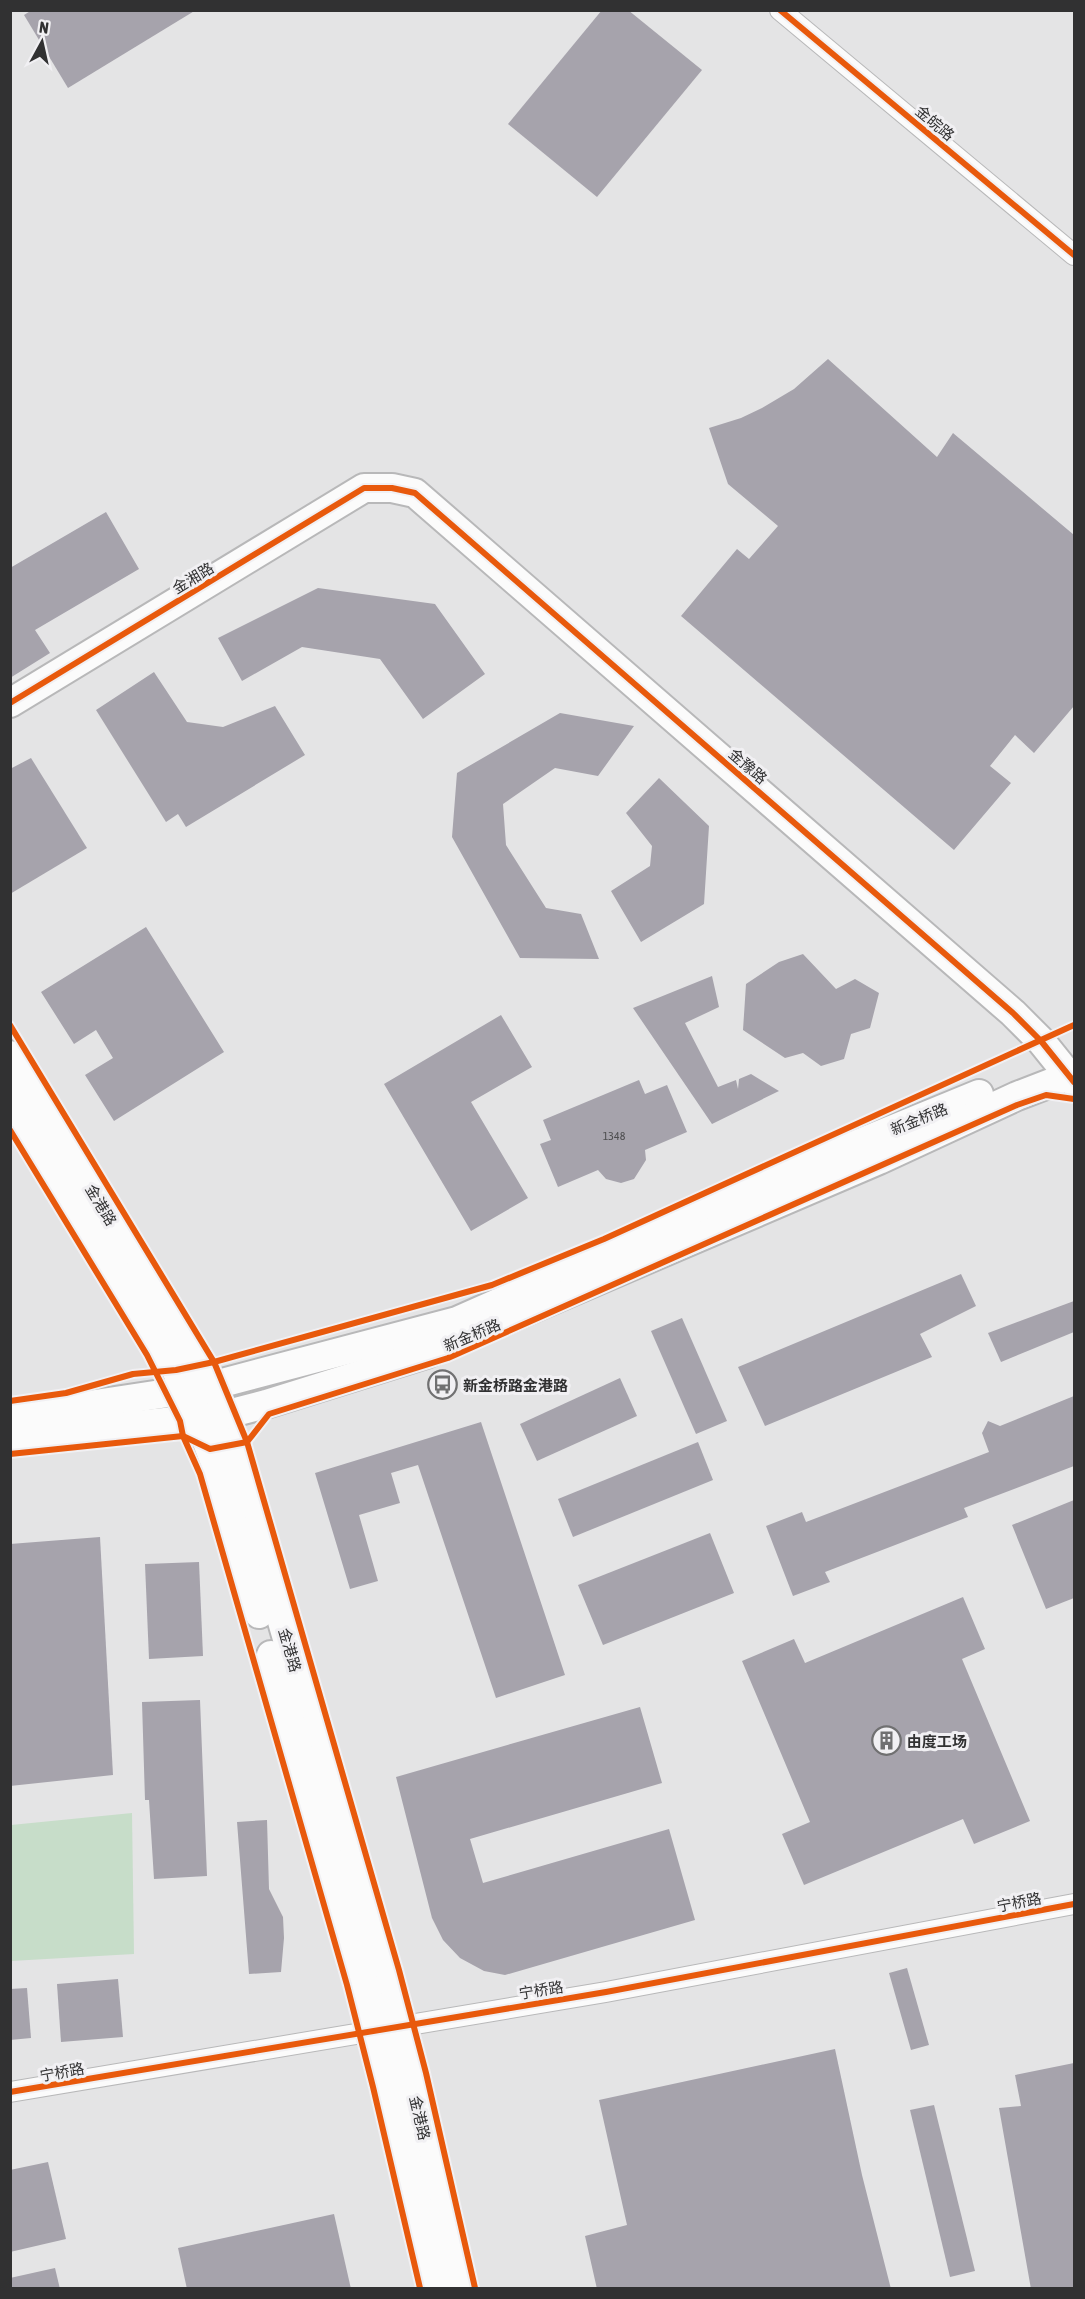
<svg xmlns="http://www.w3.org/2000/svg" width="1085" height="2299" font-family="'Asap Condensed','Noto Sans SC',sans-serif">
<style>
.green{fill:#c7ddc9}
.building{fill:#a6a3ac}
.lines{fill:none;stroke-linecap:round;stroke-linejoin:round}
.street-casing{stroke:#b8b8b9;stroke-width:22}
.secondary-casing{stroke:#b8b8b9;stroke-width:32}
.street{stroke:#fbfbfb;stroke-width:20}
.secondary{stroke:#fbfbfb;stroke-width:28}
.cycleway-casing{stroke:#f1f0f3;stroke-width:10}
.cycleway{stroke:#e8590c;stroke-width:6}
.labels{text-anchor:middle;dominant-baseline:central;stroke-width:6;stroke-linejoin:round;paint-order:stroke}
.number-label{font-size:12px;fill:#4e4e50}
.street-label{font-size:15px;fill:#313132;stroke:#f1f0f3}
.poi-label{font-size:15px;font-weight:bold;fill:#313132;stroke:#f1f0f3;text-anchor:start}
</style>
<rect width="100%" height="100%" fill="#e4e4e5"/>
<polygon class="green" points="132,1813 134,1954 11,1961 11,1825"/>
<g class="building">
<polygon points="32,10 196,10 68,88 24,15"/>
<polygon points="602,10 628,10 702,70 597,197 508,124"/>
<polygon points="828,359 937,457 953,433 1074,535 1074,706 1034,753 1015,735 990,766 1011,783 954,850 681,616 737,549 749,559 778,526 728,484 709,428 741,418 762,408 794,389"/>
<polygon points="106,512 139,569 35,630 50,653 10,678 10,568"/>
<polygon points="318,588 435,604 485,674 423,719 380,659 302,647 242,681 218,638"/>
<polygon points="154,672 187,722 223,727 275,706 305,755 186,827 178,814 166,822 96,710"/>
<polygon points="560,713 634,726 598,776 555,768 503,804 506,845 546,908 581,914 599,959 520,958 452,837 457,773"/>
<polygon points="31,758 87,848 10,894 10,769"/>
<polygon points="659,778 709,826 704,904 641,942 611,891 650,866 652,846 626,813"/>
<polygon points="146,927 224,1052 114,1121 85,1075 113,1058 96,1030 74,1044 41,992"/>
<polygon points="803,954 836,989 855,979 879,993 870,1028 851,1034 844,1059 821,1066 803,1053 785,1058 743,1030 746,984 779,962"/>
<polygon points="712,976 719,1007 685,1023 718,1087 736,1080 738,1089 739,1079 751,1074 779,1091 712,1124 633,1008"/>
<polygon points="501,1015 532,1067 471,1102 528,1198 471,1231 384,1084"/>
<polygon points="639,1080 645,1094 667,1085 687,1132 645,1150 646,1160 634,1179 621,1183 606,1179 598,1170 558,1187 540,1144 551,1140 543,1120"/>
<polygon points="961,1274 976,1306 920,1334 932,1357 765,1426 738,1367"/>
<polygon points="1074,1301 1074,1332 1001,1362 988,1333"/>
<polygon points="682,1318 727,1421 696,1434 651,1331"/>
<polygon points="620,1378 637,1416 537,1461 520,1424"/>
<polygon points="1074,1396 1074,1466 964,1508 968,1517 825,1572 830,1582 793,1596 766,1526 802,1512 806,1522 989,1452 982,1433 988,1421 1000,1426"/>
<polygon points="481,1422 565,1675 496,1698 418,1465 391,1473 400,1503 359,1515 378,1581 350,1589 315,1473"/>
<polygon points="698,1442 713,1480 573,1537 558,1499"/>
<polygon points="1074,1500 1074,1598 1046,1609 1012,1525"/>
<polygon points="710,1533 734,1593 603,1645 578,1585"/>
<polygon points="100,1537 113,1775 10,1786 10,1544"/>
<polygon points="199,1562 203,1656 149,1659 145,1564"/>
<polygon points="963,1597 985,1649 962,1659 1030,1821 974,1844 963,1819 804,1885 782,1834 810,1822 742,1661 794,1639 805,1663"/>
<polygon points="200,1700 207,1876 154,1879 149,1800 145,1800 142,1702"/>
<polygon points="640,1707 662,1783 470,1839 483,1883 669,1829 695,1920 505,1975 484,1971 460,1958 443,1940 432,1918 396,1777"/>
<polygon points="267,1820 269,1889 283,1917 284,1938 281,1972 249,1974 237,1822"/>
<polygon points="907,1968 929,2045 911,2050 889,1973"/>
<polygon points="118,1979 123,2037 61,2042 57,1984"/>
<polygon points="27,1988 31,2038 10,2040 10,1989"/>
<polygon points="835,2049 862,2175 891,2289 597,2289 585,2236 627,2225 599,2100"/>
<polygon points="1074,2063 1074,2289 1031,2289 999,2108 1021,2106 1015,2075"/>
<polygon points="934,2105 975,2271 950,2277 910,2110"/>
<polygon points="48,2162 66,2239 10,2252 10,2170"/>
<polygon points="334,2214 351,2289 187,2289 178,2248"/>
<polygon points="55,2268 60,2289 10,2289 10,2278"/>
</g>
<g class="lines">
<defs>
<g id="street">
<polyline points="780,10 1074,255"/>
<polyline points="10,2092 606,1992 1074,1904"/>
</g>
<g id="secondary">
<polyline points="10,703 364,488 392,488 415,493 1013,1013 1041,1041 1074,1082"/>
<polyline points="10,1055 181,1336 207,1387 231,1445 384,1974 411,2078 459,2288"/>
<polyline points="10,1098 176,1370 198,1419 217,1468 259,1614"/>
<polyline points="10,1417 207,1387 457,1321 850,1147 979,1094"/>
<polyline points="10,1439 220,1416 266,1404 426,1354 879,1160 1017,1096 1074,1074"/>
<polyline points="271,1655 377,2030 437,2288"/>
</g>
</defs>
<use href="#street" class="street-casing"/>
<use href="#secondary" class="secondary-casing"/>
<use href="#street" class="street"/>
<use href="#secondary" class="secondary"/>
<defs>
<g id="cycleway">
<polyline points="780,10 1074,255"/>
<polyline points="10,703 364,488 392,488 415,493 1013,1013 1041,1041 1074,1082"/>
<polyline points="10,1025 214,1362 247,1442 399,1970 426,2073 475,2288"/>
<polyline points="10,1130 147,1355 180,1421 183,1436 200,1474 347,1985 373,2087 420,2288"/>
<polyline points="10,1401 66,1393 133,1374 176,1370 214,1362 492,1285 604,1239 1074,1025"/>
<polyline points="10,1454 183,1436 210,1449 247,1442 269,1414 448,1358 1017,1105 1046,1095 1074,1099"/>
<polyline points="10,2092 606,1992 1074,1904"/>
</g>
</defs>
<use href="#cycleway" class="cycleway-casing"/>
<use href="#cycleway" class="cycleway"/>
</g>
<defs>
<symbol id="bus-ring" viewBox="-11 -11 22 22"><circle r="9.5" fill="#f1f0f3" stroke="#707071" stroke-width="1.5"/><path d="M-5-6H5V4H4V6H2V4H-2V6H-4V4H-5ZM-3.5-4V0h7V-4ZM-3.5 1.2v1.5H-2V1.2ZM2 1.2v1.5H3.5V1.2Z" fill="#707071"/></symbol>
<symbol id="building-ring" viewBox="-11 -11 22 22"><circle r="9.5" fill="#f1f0f3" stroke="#707071" stroke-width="1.5"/><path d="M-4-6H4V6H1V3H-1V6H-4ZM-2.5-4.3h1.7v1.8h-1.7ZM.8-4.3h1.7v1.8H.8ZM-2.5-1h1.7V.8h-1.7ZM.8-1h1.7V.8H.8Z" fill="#707071"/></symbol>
</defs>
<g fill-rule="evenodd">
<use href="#bus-ring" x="426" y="1368" width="33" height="33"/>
<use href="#building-ring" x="870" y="1724" width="33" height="33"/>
</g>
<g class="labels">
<g class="number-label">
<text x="614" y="1136">1348</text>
</g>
<g class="street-label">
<text transform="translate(935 123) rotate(40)">金皖路</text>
<text transform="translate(193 578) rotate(-31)">金湘路</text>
<text transform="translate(748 766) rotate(41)">金豫路</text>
<text transform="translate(919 1119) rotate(-22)">新金桥路</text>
<text transform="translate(101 1205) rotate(59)">金港路</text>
<text transform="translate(472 1335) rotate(-23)">新金桥路</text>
<text transform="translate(290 1650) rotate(74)">金港路</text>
<text transform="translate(1019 1902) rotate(-11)">宁桥路</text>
<text transform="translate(541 1990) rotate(-9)">宁桥路</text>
<text transform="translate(62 2072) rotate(-10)">宁桥路</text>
<text transform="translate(420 2118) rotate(77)">金港路</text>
</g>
<g class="poi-label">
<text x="463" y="1385">新金桥路金港路</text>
<text x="907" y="1741">由度工场</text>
</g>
</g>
<rect width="1085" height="2299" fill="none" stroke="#313132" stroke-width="24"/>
<g transform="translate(42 42) rotate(8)" stroke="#f1f0f3" stroke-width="4.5" paint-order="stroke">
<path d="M0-4.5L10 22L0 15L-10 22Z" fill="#313132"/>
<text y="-9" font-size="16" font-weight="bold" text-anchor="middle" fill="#313132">N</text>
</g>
</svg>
